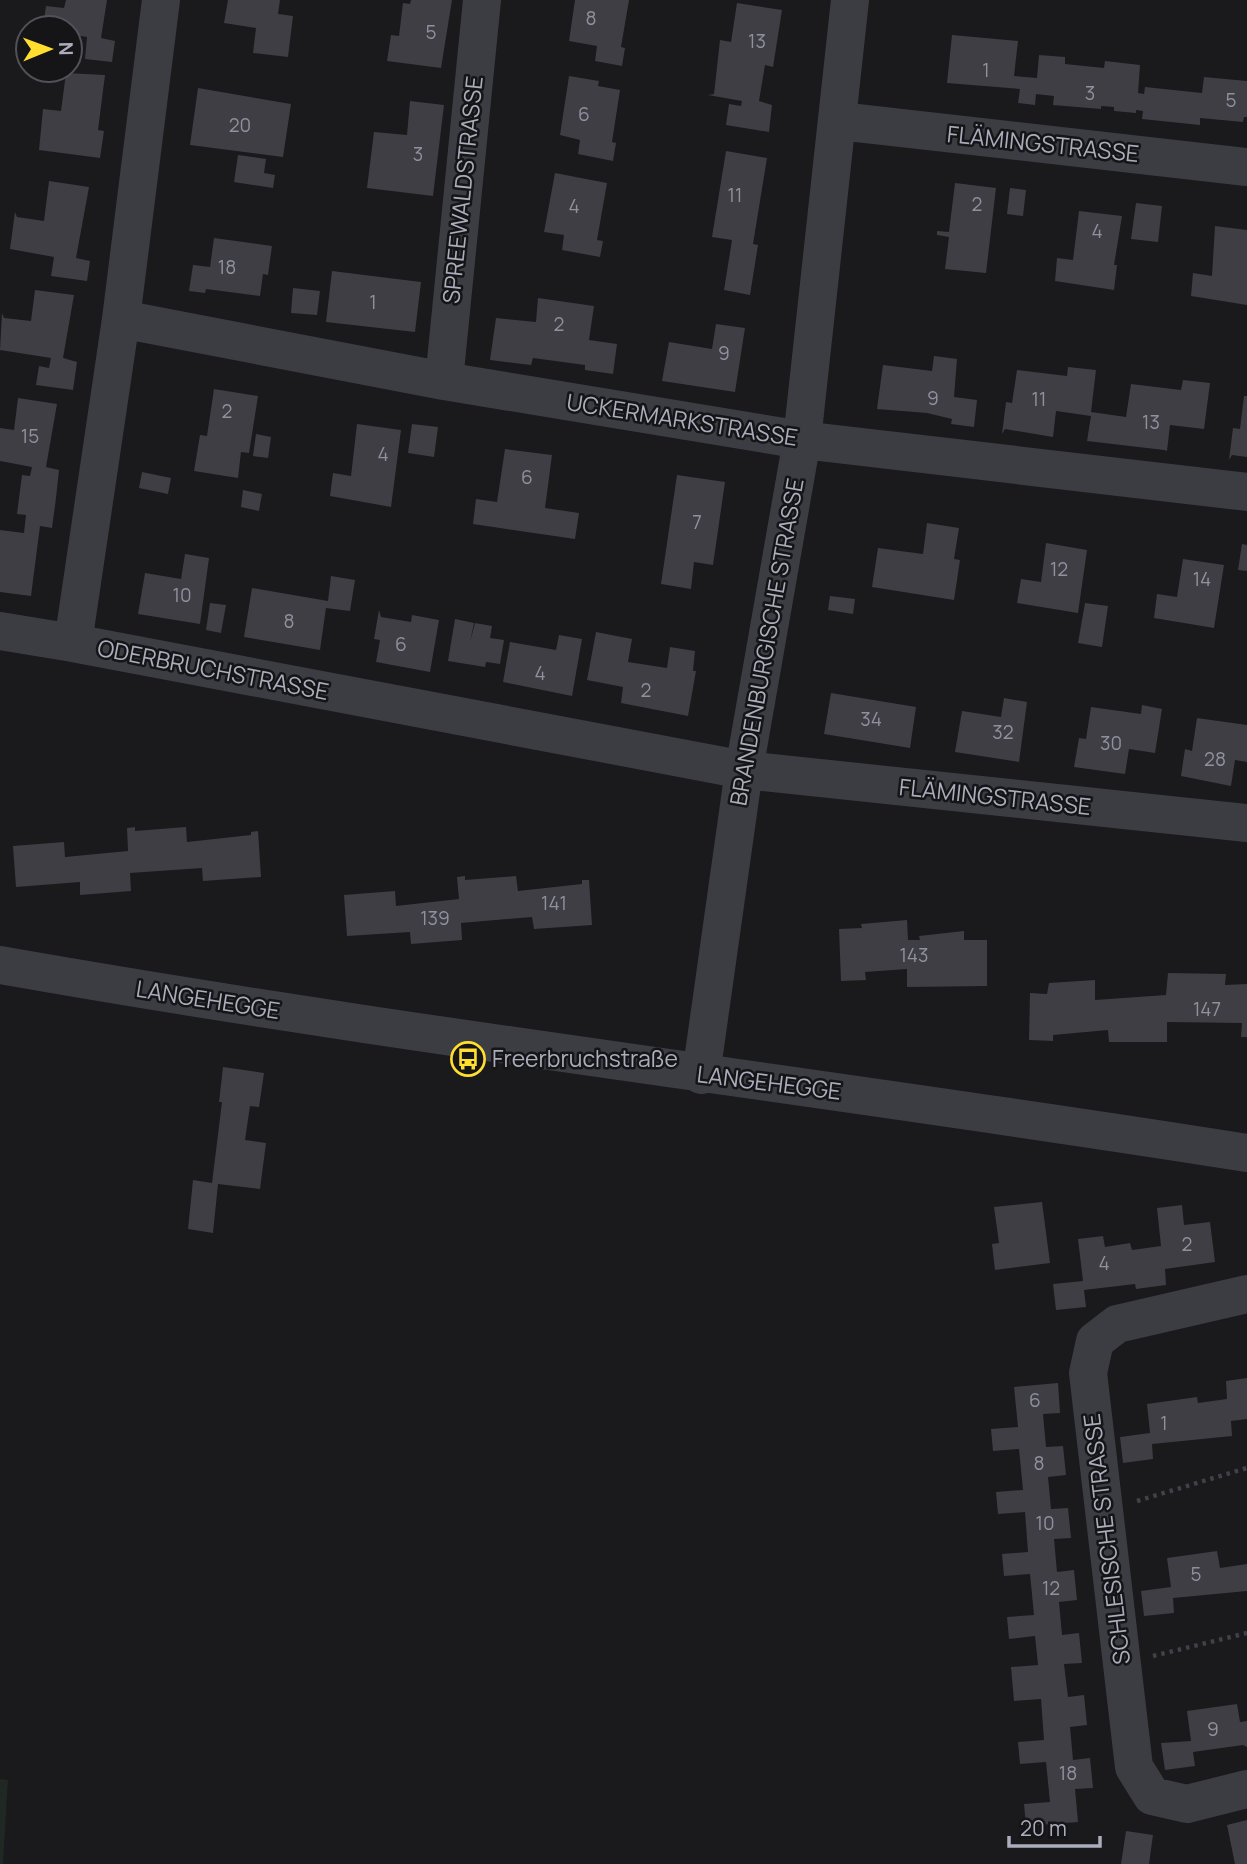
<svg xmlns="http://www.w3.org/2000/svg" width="1247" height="1864" font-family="Manrope,sans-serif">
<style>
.green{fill:#1f2822}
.building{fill:#3f3e44}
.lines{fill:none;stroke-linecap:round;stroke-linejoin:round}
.path{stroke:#404149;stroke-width:4.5;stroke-dasharray:3.5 5;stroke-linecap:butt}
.minor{stroke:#3c3c43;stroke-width:38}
.labels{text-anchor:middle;stroke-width:5;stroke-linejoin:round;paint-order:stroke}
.number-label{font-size:19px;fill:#90919f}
.street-label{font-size:23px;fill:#abadbd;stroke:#151417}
.poi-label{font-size:23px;fill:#abadbd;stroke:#151417;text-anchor:start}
</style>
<rect width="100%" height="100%" fill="#1a191c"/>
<path class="green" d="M0,1779L8,1780L3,1864H0Z"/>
<path class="building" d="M66,0H107L101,38L115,41L112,62L85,59L87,37L70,34V28H43L46,6L64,8Z
M228,0H280L278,14L293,16L288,57L253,53L256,28L224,23Z
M411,0H452L441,68L387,61L391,35L399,36L403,3L410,4Z
M575,0H629L621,47L625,48L622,66L595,61L597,46L569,41Z
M737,3L782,10L773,67L765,65L759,101L772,105L769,132L726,125L729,104L741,106L742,101L708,95L714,94L720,40L731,42Z
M952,35L1018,41L1014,76L1037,78L1039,55L1065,57V64L1104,68L1105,61L1140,65L1138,93L1144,94L1145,87L1202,93L1204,77L1247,81V117H1244L1243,122L1200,118V125L1142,119L1143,111L1136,110V113L1114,111V107L1101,106V109L1053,105L1054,96L1036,94L1035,105L1018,103L1020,89L947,83Z
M66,73L105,75L98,130L104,131L100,158L39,150L43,109L61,111Z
M569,76L599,81L598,86L620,90L612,142L616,143L613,161L578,154L580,140L560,135Z
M198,88L291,104L283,157L190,145Z
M410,101L444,105L433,196L367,188L374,132L407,135Z
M726,151L767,158L753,244L758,245L750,295L724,290L732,240L712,237Z
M238,155L266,159L264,173L275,175L273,188L234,182Z
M555,173L607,183L597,240L603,241L600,257L562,250L564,235L544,232Z
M49,181L89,187L76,258L90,261L87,281L51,276L54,257L10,249L15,212L17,217L44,221Z
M955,183L996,188L986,273L945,269L949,237L937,235V231L949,232Z
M1010,188L1026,190L1023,216L1007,214Z
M1136,203L1162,206L1158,242L1131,239Z
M1079,211L1122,216L1114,265H1117L1114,290L1055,281L1057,258L1073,260Z
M1215,226L1247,230V305L1191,296L1193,273L1212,276Z
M214,238L272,246L268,275L263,274L260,296L206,289L205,293L189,291L193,265L210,267Z
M332,271L421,282L415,332L326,322Z
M293,288L320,291L317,315L291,313Z
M35,290L74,295L63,358L77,362L73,390L36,385L39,366L49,368L51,358L0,350L2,313L4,318L31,321Z
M538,298L594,306L589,340L617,344L613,374L585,370V365L533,358L531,365L490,360L496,318L536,322Z
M716,324L745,328L735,392L662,381L669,342L712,349Z
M934,356L957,359L954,397L977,400L974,427L951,424L952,419L927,413L877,409L883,365L932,371Z
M1068,367L1096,370L1091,412L1126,417L1131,384L1181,390L1183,380L1210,383L1204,429L1170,425L1167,451L1164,450L1087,441L1091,416L1056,411L1053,437L1005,429L1002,434L1006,402L1012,403L1017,370L1067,376Z
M214,389L258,396L249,453L241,452L238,478L194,471L200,435L207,436Z
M1244,396H1247V457L1232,455L1229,460L1233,428L1240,429Z
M18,398L57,404L46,467L59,470L56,498L52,528L40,526L31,596L0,592V530L24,533L26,515L17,514L22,475L30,476L32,467L0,461V428L14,430Z
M357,424L401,430L391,507L330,496L333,473L351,476Z
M412,424L438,427L434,457L408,453Z
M256,434L271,437L268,458L253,456Z
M505,449L552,455L545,508L579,513L575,539L473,524L476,499L497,502Z
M142,472L171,478L168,494L139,488Z
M677,475L725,482L713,565L694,562L691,589L661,584Z
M243,490L262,494L259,511L241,507Z
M927,523L959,528L954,559L960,560L954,600L872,587L878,548L923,554Z
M1046,543L1087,550L1078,613L1017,603L1021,579L1041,582Z
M1242,544L1247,545V571L1238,570Z
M185,554L209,558L200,624L138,614L145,573L181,579Z
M1183,559L1224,565L1214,628L1154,618L1157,594L1177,597Z
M331,576L355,580L350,611L326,608L320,650L244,637L252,588L328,601Z
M830,596L855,599L853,614L828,610Z
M210,603L226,605L221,633L206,630Z
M1085,603L1108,606L1102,647L1078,643Z
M379,610L381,617L411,622L412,615L439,620L430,672L376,662L380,640L374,639Z
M455,619L474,623L470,642L475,623L492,626L490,638L504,640L500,664L486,662L485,667L448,661Z
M596,632L632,639L628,662L667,668L670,647L695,651L693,671H696L688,716L621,703L623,687L587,680Z
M559,635L582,639L572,696L503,682L510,642L556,650Z
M831,693L916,707L910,748L824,734Z
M1004,698L1027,702L1019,762L955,752L962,711L1001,717Z
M1142,705L1162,709L1155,753L1129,749L1125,774L1074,767L1079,738L1086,739L1091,707L1141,714Z
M1197,718L1247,725V762L1235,760L1231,786L1181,776L1185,749L1192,751Z
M135,827V831L186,827L187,842L251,835V832L258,831L261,877L203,881L202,868L130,873L131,891L80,895V882L16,887L13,846L64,842L65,857L128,851L127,828Z
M465,876V880L516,876L518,891L582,884V880H589L592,925L534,929L532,917L461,923L462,940L411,944L410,932L347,936L344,895L395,891L396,906L459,899L457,877Z
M907,920L908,940H920L919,936L964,931V940H987V986L907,987V969L865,972L866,980L841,981L839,929L862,928L861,924Z
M1168,973L1226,974L1225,985L1247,984V1037H1241L1242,1023L1167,1022V1042H1109L1108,1030L1053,1035V1041L1029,1040L1030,993L1047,994L1049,983L1095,980V1000L1166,995Z
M223,1067L264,1073L259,1107L250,1106L245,1140L266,1143L260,1189L218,1184L213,1233L188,1229L193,1180L212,1183L222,1102H219Z
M1042,1202L1050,1263L995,1270L992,1244L999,1243L994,1207Z
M1182,1205L1184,1225L1210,1222L1215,1262L1165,1269L1166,1285L1136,1289L1135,1284L1084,1290L1086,1307L1056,1310L1053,1284L1083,1281L1078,1239L1103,1236L1105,1247L1130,1243L1132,1250L1161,1246L1157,1208Z
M1247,1378V1419L1231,1421L1232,1436L1152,1444L1153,1459L1123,1463L1120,1437L1150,1433L1147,1404L1197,1397L1198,1403L1227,1399L1226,1381Z
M1058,1383L1060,1413L1043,1414L1046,1447L1063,1446L1066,1475L1048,1477L1051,1509L1068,1508L1071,1538L1054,1539L1057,1572L1074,1570L1077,1600L1059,1602L1062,1635L1079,1633L1082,1663L1064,1664L1068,1697L1084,1695L1087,1725L1070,1727L1073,1760L1090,1758L1093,1788L1075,1789L1078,1822L1026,1826L1024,1804L1050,1802L1046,1762L1020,1764L1018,1742L1044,1740L1041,1699L1014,1701L1011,1667L1038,1665L1035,1636L1009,1639L1007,1617L1034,1615L1030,1574L1004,1576L1002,1554L1028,1552L1025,1512L998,1514L996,1492L1023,1490L1019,1449L993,1451L991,1429L1018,1427L1014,1387Z
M1217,1551L1220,1568L1247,1564V1591L1173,1598L1174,1613L1144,1616L1141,1591L1171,1587L1167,1558Z
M1237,1704L1240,1722L1247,1721V1747L1243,1745L1193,1752L1195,1766L1165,1770L1161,1743L1191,1741L1187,1711Z
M1247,1820V1864H1235L1227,1825Z
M1126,1831L1153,1835L1149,1864H1121Z"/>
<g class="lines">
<path class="path" d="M1137,1501L1247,1468
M1153,1656L1247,1633"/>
<path class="minor" d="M161,0L121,319L73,643L744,770L1247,823
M839,121L1247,167
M121,319L444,381L802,440L1247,492
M444,381L482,0
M0,631L73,643
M0,965C414,1038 832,1087 1247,1153
M701,1075L744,770L802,440L850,0
M1247,1294L1117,1324L1095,1341L1088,1373L1134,1767L1152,1796L1187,1804L1247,1789"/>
</g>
<defs>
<g id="bus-ring" transform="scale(1.75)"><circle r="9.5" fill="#151417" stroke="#ffde2f" stroke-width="1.5"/><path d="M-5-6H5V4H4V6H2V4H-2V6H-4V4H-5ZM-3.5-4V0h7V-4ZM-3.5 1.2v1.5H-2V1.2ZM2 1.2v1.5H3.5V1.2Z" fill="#ffde2f"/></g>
</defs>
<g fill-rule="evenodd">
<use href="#bus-ring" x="468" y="1059"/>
</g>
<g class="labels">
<g class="number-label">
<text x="591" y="25">8</text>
<text x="431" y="39">5</text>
<text x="757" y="48">13</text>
<text x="986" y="77">1</text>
<text x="1090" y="100">3</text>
<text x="1231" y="107">5</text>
<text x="584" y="121">6</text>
<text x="240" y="132">20</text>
<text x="418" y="161">3</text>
<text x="735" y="202">11</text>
<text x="977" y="211">2</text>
<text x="574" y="213">4</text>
<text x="1097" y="238">4</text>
<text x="227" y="274">18</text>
<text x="373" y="309">1</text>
<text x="559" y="331">2</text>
<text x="724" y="360">9</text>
<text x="933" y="405">9</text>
<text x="1039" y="406">11</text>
<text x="227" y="418">2</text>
<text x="1151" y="429">13</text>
<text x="30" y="443">15</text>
<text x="383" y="461">4</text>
<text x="527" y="484">6</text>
<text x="697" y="529">7</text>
<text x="1059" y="576">12</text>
<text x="1202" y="586">14</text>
<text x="182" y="602">10</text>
<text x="289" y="628">8</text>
<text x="401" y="651">6</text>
<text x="540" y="680">4</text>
<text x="646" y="697">2</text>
<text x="871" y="726">34</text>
<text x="1003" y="739">32</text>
<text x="1111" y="750">30</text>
<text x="1215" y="766">28</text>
<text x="554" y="910">141</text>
<text x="435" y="925">139</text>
<text x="914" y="962">143</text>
<text x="1207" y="1016">147</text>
<text x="1187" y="1251">2</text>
<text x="1104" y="1270">4</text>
<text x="1035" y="1407">6</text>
<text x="1164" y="1430">1</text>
<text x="1039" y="1470">8</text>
<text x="1045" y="1530">10</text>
<text x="1196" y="1581">5</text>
<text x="1051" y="1595">12</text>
<text x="1213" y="1736">9</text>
<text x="1068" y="1780">18</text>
</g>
<g class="street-label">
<text transform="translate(1043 144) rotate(6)" y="8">FLÄMINGSTRASSE</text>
<text transform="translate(463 190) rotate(-84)" y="8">SPREEWALDSTRASSE</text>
<text transform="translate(682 420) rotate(9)" y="8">UCKERMARKSTRASSE</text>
<text transform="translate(767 642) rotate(-80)" y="8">BRANDENBURGISCHE STRASSE</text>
<text transform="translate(213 670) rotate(11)" y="8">ODERBRUCHSTRASSE</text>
<text transform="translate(995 797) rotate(6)" y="8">FLÄMINGSTRASSE</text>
<text transform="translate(208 1000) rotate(9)" y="8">LANGEHEGGE</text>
<text transform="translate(769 1083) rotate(7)" y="8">LANGEHEGGE</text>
<text transform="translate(1107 1539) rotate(-97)" y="8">SCHLESISCHE STRASSE</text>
</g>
<g class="poi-label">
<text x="492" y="1067">Freerbruchstraße</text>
</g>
</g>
<g transform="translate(49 49) rotate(89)"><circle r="33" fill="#151417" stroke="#515159" stroke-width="2"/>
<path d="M0-5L12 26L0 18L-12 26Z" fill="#ffde2f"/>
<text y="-10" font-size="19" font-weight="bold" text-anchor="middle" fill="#abadbd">N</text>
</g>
<path d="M1009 1836v10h91v-10" fill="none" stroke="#abadbd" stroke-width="3.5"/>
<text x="1020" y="1836" font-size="21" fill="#abadbd" stroke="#151417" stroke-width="5" paint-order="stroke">20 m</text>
</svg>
